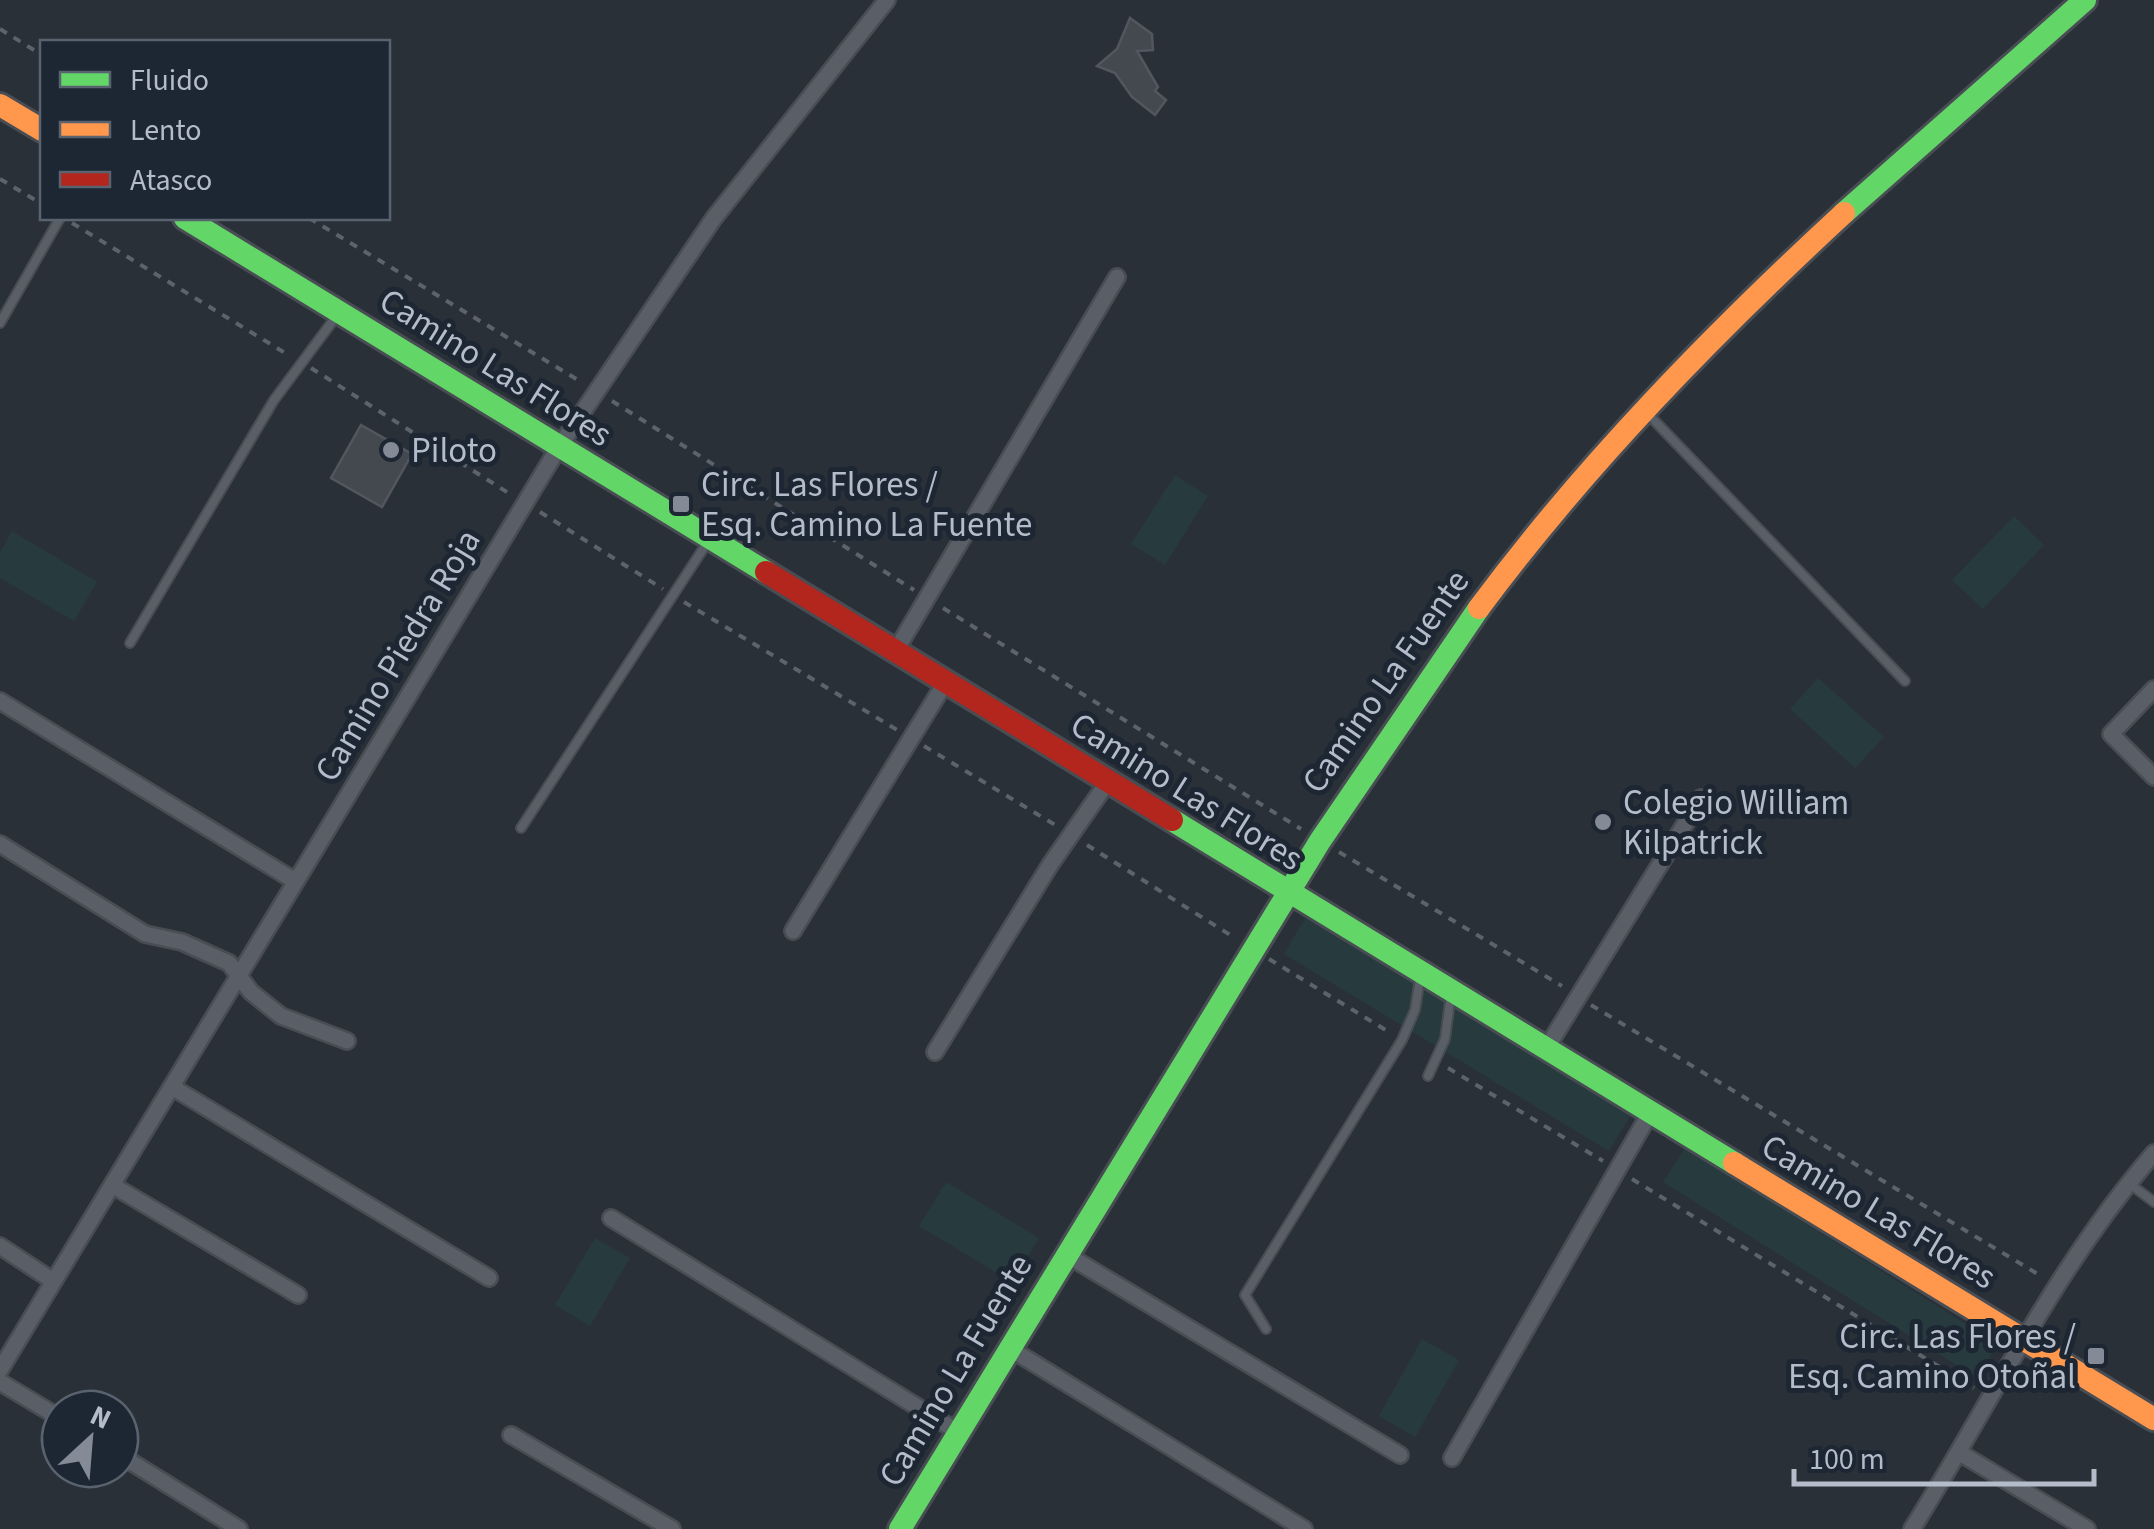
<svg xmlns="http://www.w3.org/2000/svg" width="2154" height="1529" font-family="'Source Sans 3',sans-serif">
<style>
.green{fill:#273a3e}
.building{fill:#444950;stroke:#52575f;stroke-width:2.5}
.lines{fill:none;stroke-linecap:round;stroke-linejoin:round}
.lane-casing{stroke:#484c53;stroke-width:12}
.street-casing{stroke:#484c53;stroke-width:20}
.fast-casing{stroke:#484c53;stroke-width:28}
.slow-casing{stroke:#484c53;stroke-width:28}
.jam-casing{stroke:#484c53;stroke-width:28}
.path{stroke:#5d636a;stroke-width:4;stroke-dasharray:8 8;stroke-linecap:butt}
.lane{stroke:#5a5e66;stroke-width:8}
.street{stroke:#5a5e66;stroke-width:15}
.fast{stroke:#63d668;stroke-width:22}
.slow{stroke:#ff974d;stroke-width:22}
.jam{stroke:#b3261e;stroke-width:22}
.poi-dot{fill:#848b96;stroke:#1d2633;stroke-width:4}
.labels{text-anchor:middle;stroke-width:10;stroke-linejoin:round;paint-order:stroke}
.street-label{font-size:35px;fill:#b4bcc9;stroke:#1d2633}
.poi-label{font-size:35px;fill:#b4bcc9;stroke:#1d2633;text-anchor:start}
</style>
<rect width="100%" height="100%" fill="#2a3038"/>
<path class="green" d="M1175,475L1208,496L1165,565L1131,544Z
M2014,516L2044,545L1983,609L1952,580Z
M12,531L97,582L74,621L0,578V552Z
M1818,678L1884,737L1855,768L1790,709Z
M1307,915L1632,1113L1609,1151L1284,954Z
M1685,1148L1998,1344L1977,1378L1663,1182Z
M946,1182L1039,1238L1012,1282L919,1226Z
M595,1238L630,1258L590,1326L555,1305Z
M1422,1339L1459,1360L1415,1437L1379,1416Z"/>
<path class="building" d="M1130,18L1152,34L1153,50L1137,51L1158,87L1155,91L1166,100L1155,115L1132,97L1115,73L1097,66L1117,49Z
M361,425L412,454L382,507L331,478Z"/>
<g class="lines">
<g class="lane-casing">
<path id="lane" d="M0,323L60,218
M1648,414L1905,681
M130,643L274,400L338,314
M521,828L707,543
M1428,1076L1445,1039L1451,994
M2130,1184L2154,1202
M1266,1329L1245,1295L1402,1040L1415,1010L1420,978"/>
</g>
<g class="street-casing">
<path id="street" d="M895,652L1117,277
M2154,689L2111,734L2154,777
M0,701L295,881
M0,844L145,934L182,942L229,963L251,992L281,1016L347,1041
M793,931L945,683
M1546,1049L1701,798
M935,1052L1050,865L1107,783
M172,1087L489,1278
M112,1185L298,1295
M611,1218L958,1432
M0,1246L53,1281
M1067,1255L1400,1455
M1009,1348L1304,1529
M0,1370L559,447L714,218L887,0
M0,1382L60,1418
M511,1435L672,1529
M1960,1453L2087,1529
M120,1455L239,1529
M1452,1458L1650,1113
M1912,1529C1991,1403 2056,1266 2154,1153"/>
</g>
<g class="fast-casing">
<path id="fast" d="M1844,213L2085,0
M185,218L766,572
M1172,820L1734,1163
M900,1529L1320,841L1479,608"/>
</g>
<g class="slow-casing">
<path id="slow" d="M0,105L42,130
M1479,608C1586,464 1712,335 1844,213
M1734,1163L2154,1419"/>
</g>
<g class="jam-casing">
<path id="jam" d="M766,572L1172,820"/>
</g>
<path class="path" d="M0,29L42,55
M0,179L42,204
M309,218L583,383
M72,223L290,356
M311,368L510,494
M612,401L914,590
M540,512L663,589
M684,602L899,731
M943,608L1301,829
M924,746L1057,826
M1087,845L1235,938
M1339,852L1562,986
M1269,959L1389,1032
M1591,1005L2041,1276
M1448,1068L1603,1161
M1632,1179L1974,1388"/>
<use href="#lane" class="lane"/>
<use href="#street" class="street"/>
<use href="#fast" class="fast"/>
<use href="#slow" class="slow"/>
<use href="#jam" class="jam"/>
</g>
<g class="poi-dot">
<circle cx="391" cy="450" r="10"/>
<rect x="671" y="494" width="20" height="20" rx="5"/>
<circle cx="1603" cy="822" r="10"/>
<rect x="2086" y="1346" width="20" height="20" rx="5"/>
</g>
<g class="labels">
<g class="street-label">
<text transform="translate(496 367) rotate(32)" y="12">Camino Las Flores</text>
<text transform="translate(397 655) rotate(-59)" y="12">Camino Piedra Roja</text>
<text transform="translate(1385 681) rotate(-55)" y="12">Camino La Fuente</text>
<text transform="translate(1187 791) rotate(32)" y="12">Camino Las Flores</text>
<text transform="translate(1879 1211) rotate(31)" y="12">Camino Las Flores</text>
<text transform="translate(955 1370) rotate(-59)" y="12">Camino La Fuente</text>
</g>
<g class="poi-label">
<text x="411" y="462">Piloto</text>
<text x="701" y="496">Circ. Las Flores /<tspan x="701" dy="40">Esq. Camino La Fuente</tspan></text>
<text x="1623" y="814">Colegio William<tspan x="1623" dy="40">Kilpatrick</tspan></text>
<text x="2076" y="1348" text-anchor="end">Circ. Las Flores /<tspan x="2076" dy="40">Esq. Camino Otoñal</tspan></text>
</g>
</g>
<rect x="40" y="40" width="350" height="180" fill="#1d2633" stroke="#59626f" stroke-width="2.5"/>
<rect x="60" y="72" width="50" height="15" fill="#63d668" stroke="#59626f" stroke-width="2.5"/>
<text x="130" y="90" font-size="30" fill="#b4bcc9">Fluido</text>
<rect x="60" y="122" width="50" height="15" fill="#ff974d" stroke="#59626f" stroke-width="2.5"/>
<text x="130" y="140" font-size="30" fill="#b4bcc9">Lento</text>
<rect x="60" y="172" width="50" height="15" fill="#b3261e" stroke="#59626f" stroke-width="2.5"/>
<text x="130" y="190" font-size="30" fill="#b4bcc9">Atasco</text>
<g transform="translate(90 1439) rotate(26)"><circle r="48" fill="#1d2633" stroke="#59626f" stroke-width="2.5"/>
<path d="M0-8L18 38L0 25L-18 38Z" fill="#848b96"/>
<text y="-15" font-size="28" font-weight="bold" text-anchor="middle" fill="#b4bcc9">N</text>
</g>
<path d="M1794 1469v15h300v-15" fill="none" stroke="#b4bcc9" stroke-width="5"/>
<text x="1809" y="1469" font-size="30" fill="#b4bcc9" stroke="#1d2633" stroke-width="8" paint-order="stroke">100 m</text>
</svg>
